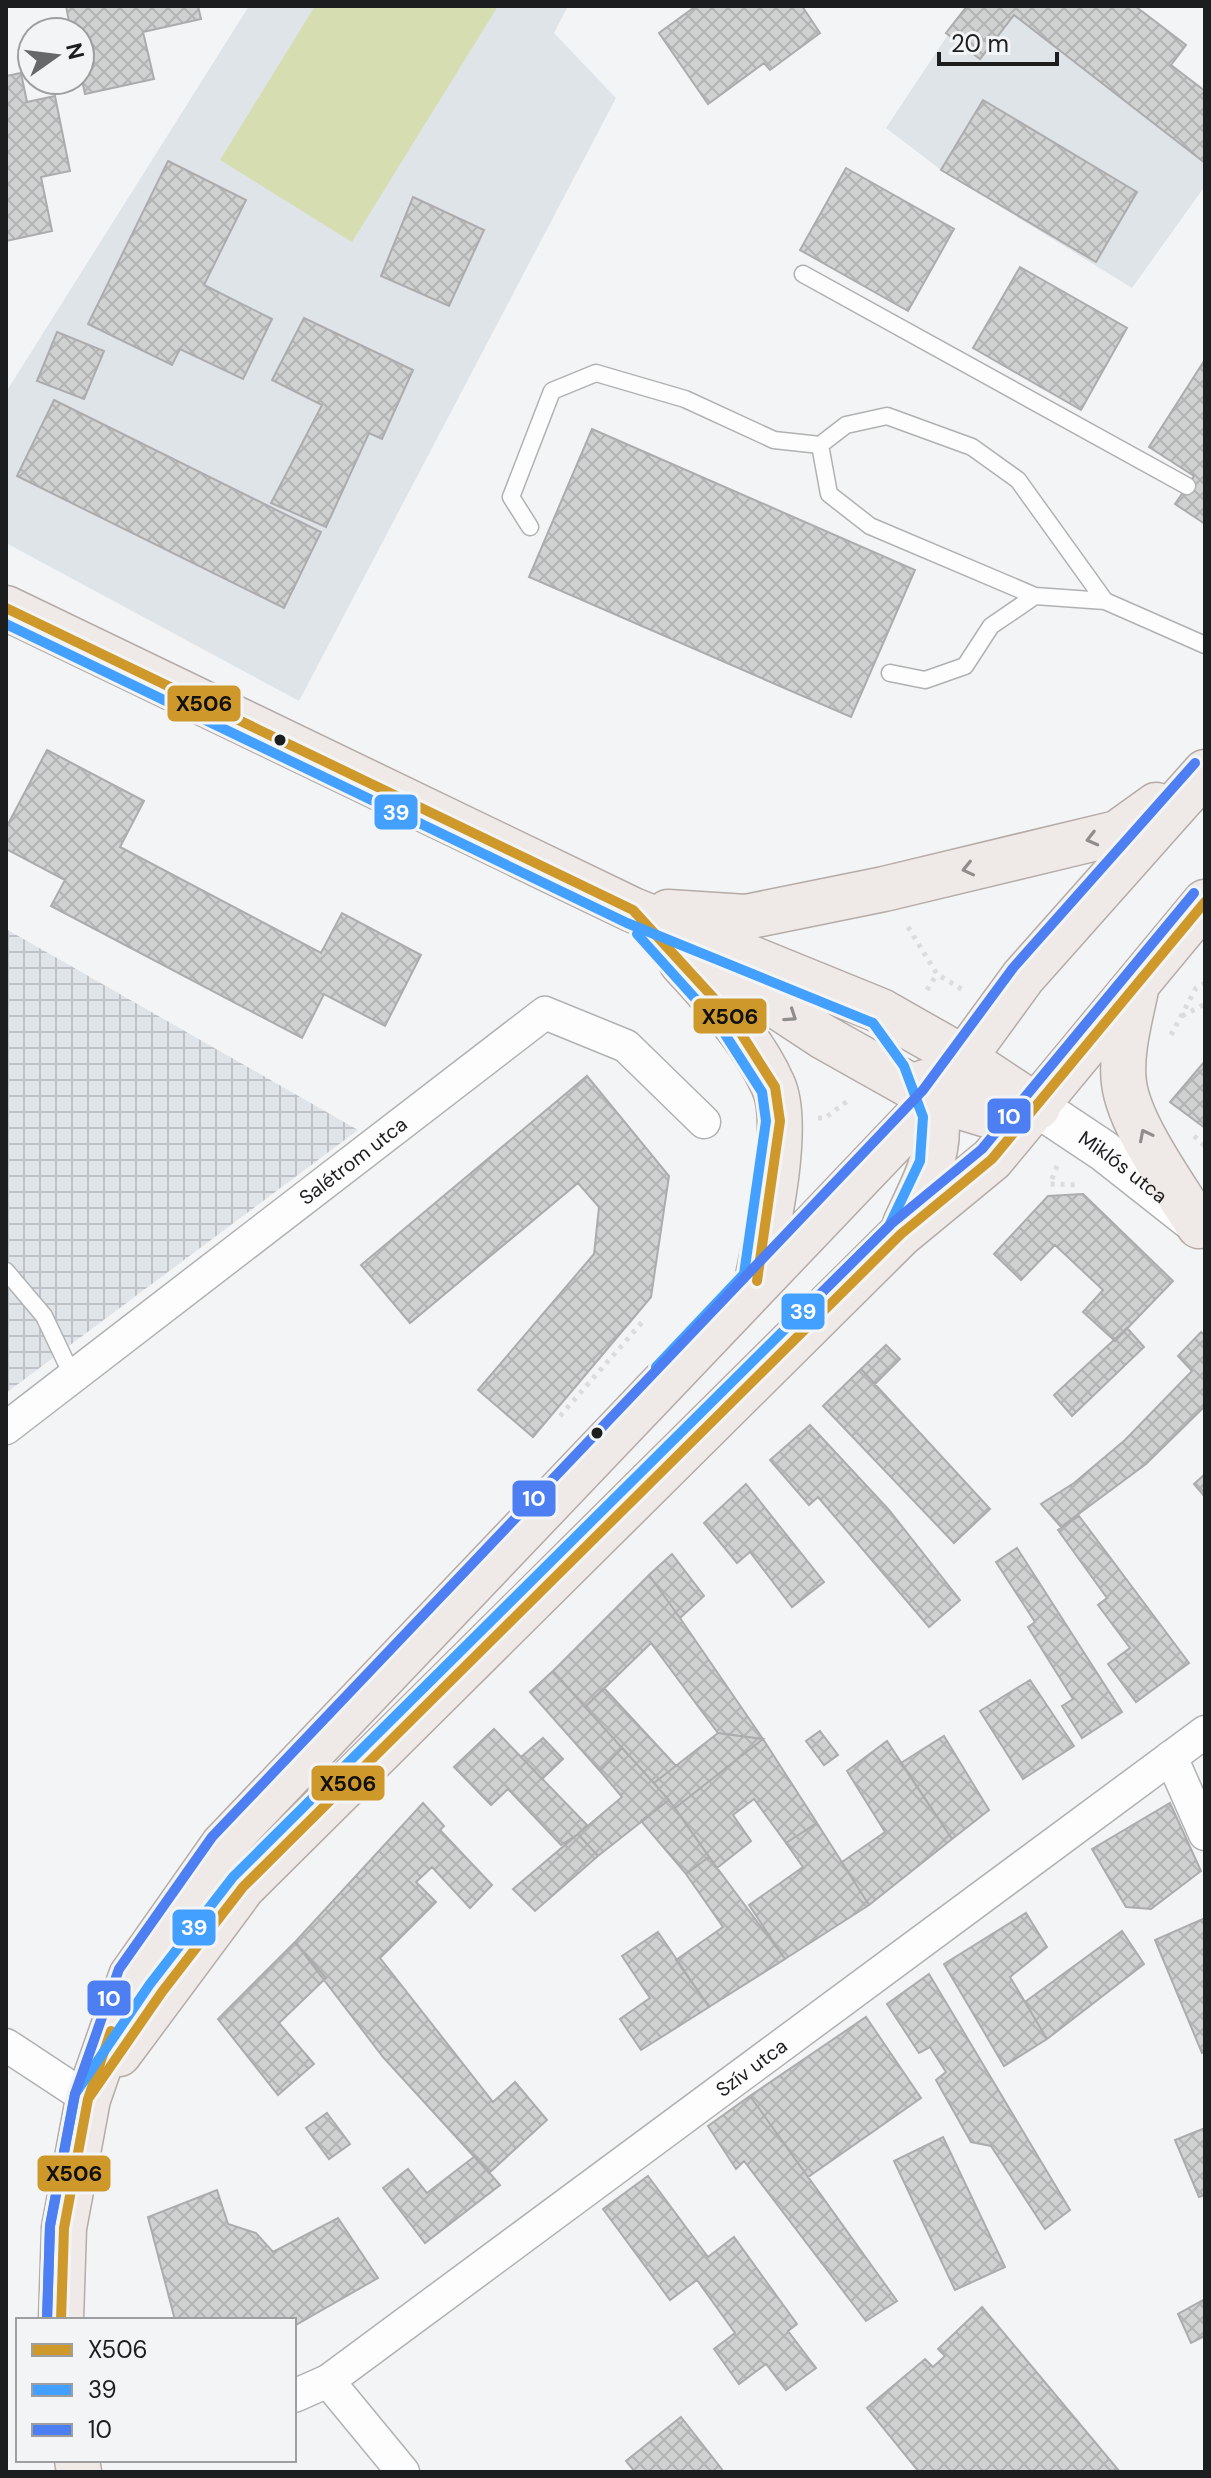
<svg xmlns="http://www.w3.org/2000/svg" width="1211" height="2478" font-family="'DM Sans',sans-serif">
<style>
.built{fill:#dfe4e8}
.industrial{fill:url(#industrial-grid)}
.grass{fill:#d6ddb1}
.building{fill:url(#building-cross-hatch);stroke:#acacae;stroke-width:2}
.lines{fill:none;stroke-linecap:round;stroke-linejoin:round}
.service-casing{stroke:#b0b1b2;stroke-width:19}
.minor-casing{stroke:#b0b1b2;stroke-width:35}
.tertiary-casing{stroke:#b0b1b2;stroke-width:43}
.primary-casing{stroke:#b5aba7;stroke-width:47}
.path{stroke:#dcdcdc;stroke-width:5;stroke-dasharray:4 6;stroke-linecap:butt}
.service{stroke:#fdfdfe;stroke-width:16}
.minor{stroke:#fdfdfe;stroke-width:32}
.tertiary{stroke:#fdfdfe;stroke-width:40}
.primary{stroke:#efe9e7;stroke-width:44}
.bus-1-casing{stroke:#f2f4f6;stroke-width:16}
.bus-2-casing{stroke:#f2f4f6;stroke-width:16}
.bus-3-casing{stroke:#f2f4f6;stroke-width:16}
.bus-1{stroke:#ce992a;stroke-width:10}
.bus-2{stroke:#44a0ff;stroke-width:10}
.bus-3{stroke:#4d7ff3;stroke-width:10}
.oneway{stroke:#908d8d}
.bus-dot{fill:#1c1d1e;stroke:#f2f4f6;stroke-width:3}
.labels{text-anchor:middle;stroke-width:7;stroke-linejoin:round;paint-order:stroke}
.street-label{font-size:20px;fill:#1c1d1e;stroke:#f2f4f6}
.line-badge{stroke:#f2f4f6;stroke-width:3}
.badge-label{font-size:22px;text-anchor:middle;font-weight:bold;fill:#fff}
.pale-badge-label{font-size:22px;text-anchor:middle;font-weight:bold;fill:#111}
</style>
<defs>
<pattern id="industrial-grid" width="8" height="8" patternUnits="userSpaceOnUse" patternTransform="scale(2)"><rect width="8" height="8" fill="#dfe4e8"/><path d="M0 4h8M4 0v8" fill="none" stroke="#bfc3c7"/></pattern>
<pattern id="building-cross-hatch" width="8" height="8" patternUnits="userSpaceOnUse" patternTransform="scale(2)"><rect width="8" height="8" fill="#d0d1d1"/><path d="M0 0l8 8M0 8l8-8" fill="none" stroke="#b2b3b3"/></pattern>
</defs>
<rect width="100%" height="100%" fill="#f3f4f5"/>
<path class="built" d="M249,6H568L554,33L616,98L299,701L6,543V392Z
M967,6H1135L1186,45L1171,65L1205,91V186L1132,288L941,170L886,128Z"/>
<path class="industrial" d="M6,929L358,1130L6,1393Z"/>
<path class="grass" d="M315,6H498L352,242L220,160Z"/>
<path class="building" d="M66,6H198L201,19L143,32L154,79L85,94L80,71V32H71Z
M696,6H802L820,33L770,70L764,63L708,104L659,33Z
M967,6H1135L1186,45L1171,65L1205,91V163L1014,15L980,59L946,33Z
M21,73L27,102L55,96L70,171L41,177L52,231L6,241V76Z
M983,100L1137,192L1096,262L941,170Z
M168,161L246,200L204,285L272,319L243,379L180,349L172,365L88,324Z
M846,168L954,229L908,311L800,250Z
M413,197L484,230L449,306L381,276Z
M1020,267L1127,328L1081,410L973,348Z
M304,318L413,370L382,439L369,433L326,527L271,503L322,405L272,380Z
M57,332L104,351L84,399L37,381Z
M1204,361L1205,362V524L1175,504L1194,476L1149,447Z
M54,400L321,532L284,608L17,476Z
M592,429L915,570L851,717L529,577Z
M47,750L144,801L120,847L321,953L342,913L421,955L385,1026L324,994L302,1038L51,906L65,880L6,849V828Z
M1205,1061V1128L1170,1102Z
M587,1076L669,1176L651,1297L533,1437L478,1390L594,1254L599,1207L578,1183L410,1323L361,1265Z
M1083,1194L1173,1281L1115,1341L1083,1312L1103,1290L1055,1245L1021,1280L994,1254L1048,1196Z
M1127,1328L1144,1347L1072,1416L1054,1395Z
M1201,1332L1205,1335V1406L1146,1464L1061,1527L1041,1504L1074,1483L1125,1440L1192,1371L1178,1356Z
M886,1345L900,1359L875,1384L861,1369Z
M861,1369L990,1509L954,1543L823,1406Z
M810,1425L889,1510L960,1600L929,1627L818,1497L809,1505L770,1460Z
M1205,1474V1497L1194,1484Z
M746,1484L824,1582L792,1607L750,1552L737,1563L704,1523Z
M1079,1516L1189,1663L1136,1702L1108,1664L1130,1648L1098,1605L1107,1598L1058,1530Z
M1017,1548L1122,1712L1082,1738L1062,1706L1073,1699L1028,1627L1035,1622L996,1562Z
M672,1554L704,1596L680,1618L649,1575Z
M649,1575L680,1618L763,1739L718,1733L651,1643L585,1707L553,1671Z
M553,1671L622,1748L600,1771L530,1692Z
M1030,1680L1074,1746L1023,1779L980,1711Z
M604,1688L676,1766L654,1783L585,1707Z
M494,1729L587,1825L578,1834L561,1845L508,1789L491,1805L454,1767Z
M820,1731L838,1755L824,1765L806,1741Z
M718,1733L763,1739L675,1808L654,1783Z
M944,1736L989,1810L952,1839L901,1763Z
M543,1738L563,1759L542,1779L521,1757Z
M763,1739L817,1823L786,1843L754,1799L733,1815L751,1841L717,1868L675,1808Z
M887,1741L952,1839L869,1905L842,1862L885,1832L847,1771Z
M622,1748L669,1800L598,1856L578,1834L622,1797L600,1771Z
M669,1800L709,1857L686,1874L641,1821Z
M423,1803L444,1826L440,1830L492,1885L470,1908L432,1867L416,1882L436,1902L380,1958L493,2102L515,2082L547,2120L489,2173L383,2057L295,1942Z
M1170,1803L1201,1871L1151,1909L1126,1907L1092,1849Z
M817,1823L869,1905L785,1959L749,1905L803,1867L786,1843Z
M578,1834L598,1856L535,1911L513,1889Z
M709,1857L785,1959L709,2007L676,1960L723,1927L686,1874Z
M1026,1913L1047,1947L1010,1977L1047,2039L1004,2066L944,1964Z
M1205,1918V2052L1202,2053L1155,1940Z
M1122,1931L1144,1964L1047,2039L1025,2002Z
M658,1932L709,2007L641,2050L620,2019L650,1998L622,1956Z
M295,1942L326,1978L279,2023L314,2064L278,2095L218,2019Z
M929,1974L1070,2210L1045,2229L991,2146L971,2142L936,2080L946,2072L930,2047L919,2053L887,2004Z
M866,2017L921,2098L808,2177L750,2096Z
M750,2096L897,2301L866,2321L744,2161L736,2169L708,2126Z
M327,2113L350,2144L329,2159L306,2128Z
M1205,2128V2195L1199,2197L1175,2140Z
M943,2137L1005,2267L955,2290L894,2161Z
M475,2156L500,2185L425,2243L383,2188L408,2169L427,2193Z
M648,2176L708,2257L734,2237L797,2324L788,2331L816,2368L786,2390L766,2364L739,2384L714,2349L735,2333L697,2280L670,2300L603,2209Z
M217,2190L228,2224L256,2233L273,2252L338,2218L378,2278L294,2326V2320H175L148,2217Z
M1205,2299V2336L1191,2343L1178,2314Z
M982,2307L1120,2472H919L867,2408L925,2359L933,2367L945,2356L938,2349Z
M681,2417L724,2472H635L626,2461Z"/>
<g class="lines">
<g class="service-casing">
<path id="service" d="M803,274L1187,486
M530,527L511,497L552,391L596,373L685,399L774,440L820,445
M1035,596L870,526L829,494L820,445L846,425L887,416L972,447L1018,480L1105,601
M890,673L925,680L965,666L991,626L1035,596L1105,601L1205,645
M6,1271L44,1316L72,1375"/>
</g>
<g class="minor-casing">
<g id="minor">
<path id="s1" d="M6,1428L545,1013L626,1046L704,1122"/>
<path d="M1171,1757L1205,1834"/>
<path d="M6,2045L88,2099"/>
<path d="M328,2381L403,2472"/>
<path id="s2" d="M294,2396L328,2381L1205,1732"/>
</g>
</g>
<g class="tertiary-casing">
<g id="tertiary">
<path id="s3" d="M1038,1107L1104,1151L1189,1218"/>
</g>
</g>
<g class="primary-casing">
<path id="primary" d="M6,608L633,910L881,1011L962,1057L1038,1107
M668,912L746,917L884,889L1117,833L1156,805
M681,962C715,1000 752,1038 773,1085C792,1125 766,1237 757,1281
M710,962L822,1036L934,1099L987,1115L1038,1107
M1137,985C1131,1015 1120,1052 1124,1083C1129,1125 1176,1189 1199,1226
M905,1224C928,1174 952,1136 925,1082
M119,2054L243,1887L901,1234L992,1159L1205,902
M61,2320L64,2228L88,2099L131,1976L223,1845L934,1099L1023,977L1205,772
M77,2460L79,2472"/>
</g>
<path class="path" d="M908,927L937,974L963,990
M927,990L937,974
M1182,1016L1205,1004
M1171,1035L1196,988L1205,983
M818,1118H825L850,1099
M1194,1136L1205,1146
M1057,1166L1050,1184L1080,1185
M560,1416L645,1319"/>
<use href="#service" class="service"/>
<use href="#minor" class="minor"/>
<use href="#tertiary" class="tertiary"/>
<use href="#primary" class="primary"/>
<g class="bus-1-casing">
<path id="bus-1" d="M6,608L633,910L730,1016L775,1087L780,1121L757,1281
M88,2099L162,1992L243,1887L901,1234L992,1159L1205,902
M61,2320L64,2228L88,2099L111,2031"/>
</g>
<g class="bus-2-casing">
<path id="bus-2" d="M6,624L627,923L873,1023L904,1066L923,1117L920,1161L889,1226L233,1877L150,1984L75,2094L50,2226L47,2320
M637,934L719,1025L762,1092L766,1121L744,1274L656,1367"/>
</g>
<g class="bus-3-casing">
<path id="bus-3" d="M799,1315L891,1224L982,1149L1194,893
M47,2320L50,2226L75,2094L119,1969L212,1837L923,1090L1013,968L1195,763"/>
</g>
<use href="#bus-1" class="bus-1"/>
<use href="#bus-2" class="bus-2"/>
<use href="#bus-3" class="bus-3"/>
</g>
<defs><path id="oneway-chevron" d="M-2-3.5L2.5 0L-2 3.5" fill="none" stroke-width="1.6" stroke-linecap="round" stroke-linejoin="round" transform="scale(2)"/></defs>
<g class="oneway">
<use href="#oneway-chevron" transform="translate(1092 839) rotate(166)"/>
<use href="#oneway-chevron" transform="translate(968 869) rotate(167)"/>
<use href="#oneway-chevron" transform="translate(791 1016) rotate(34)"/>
<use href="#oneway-chevron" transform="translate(1145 1135) rotate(-117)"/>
</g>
<g class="bus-dot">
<circle cx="280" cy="740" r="7"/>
<circle cx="597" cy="1433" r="7"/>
</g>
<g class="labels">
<g class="street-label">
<text dy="7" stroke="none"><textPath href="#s1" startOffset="438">Salétrom utca</textPath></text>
<text dy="7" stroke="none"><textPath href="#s3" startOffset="104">Miklós utca</textPath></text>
<text dy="7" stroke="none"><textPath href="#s2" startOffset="564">Szív utca</textPath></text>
</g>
</g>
<g class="line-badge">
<rect x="166" y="684" width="76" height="39" rx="8" fill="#ce992a"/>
<rect x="373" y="793" width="46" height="38" rx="8" fill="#44a0ff"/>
<rect x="692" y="997" width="76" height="38" rx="8" fill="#ce992a"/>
<rect x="986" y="1097" width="46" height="38" rx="8" fill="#4d7ff3"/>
<rect x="780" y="1292" width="46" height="39" rx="8" fill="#44a0ff"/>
<rect x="511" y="1479" width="46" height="39" rx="8" fill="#4d7ff3"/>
<rect x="310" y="1764" width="76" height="38" rx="8" fill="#ce992a"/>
<rect x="171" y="1908" width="46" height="39" rx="8" fill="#44a0ff"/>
<rect x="86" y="1979" width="46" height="38" rx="8" fill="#4d7ff3"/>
<rect x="36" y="2154" width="76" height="39" rx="8" fill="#ce992a"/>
</g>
<g class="badge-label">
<text x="396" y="820">39</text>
<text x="1009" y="1124">10</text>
<text x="803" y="1319">39</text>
<text x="534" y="1506">10</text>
<text x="194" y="1935">39</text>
<text x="109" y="2006">10</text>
</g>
<g class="pale-badge-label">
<text x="204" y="711">X506</text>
<text x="730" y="1024">X506</text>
<text x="348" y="1791">X506</text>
<text x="74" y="2181">X506</text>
</g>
<rect width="1211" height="2478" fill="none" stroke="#1c1d1e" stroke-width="16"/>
<rect x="16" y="2318" width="280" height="144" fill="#f2f4f6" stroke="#9c9ea0" stroke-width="2"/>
<rect x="32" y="2344" width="40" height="12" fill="#ce992a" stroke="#9c9ea0" stroke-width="2"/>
<text x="88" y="2358" font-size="24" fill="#1c1d1e">X506</text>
<rect x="32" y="2384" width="40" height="12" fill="#44a0ff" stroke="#9c9ea0" stroke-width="2"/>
<text x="88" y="2398" font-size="24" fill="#1c1d1e">39</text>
<rect x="32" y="2424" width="40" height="12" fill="#4d7ff3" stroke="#9c9ea0" stroke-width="2"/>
<text x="88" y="2438" font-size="24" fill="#1c1d1e">10</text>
<g transform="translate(56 56) rotate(76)"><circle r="38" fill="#f2f4f6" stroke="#9c9ea0" stroke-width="2"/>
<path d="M0-6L14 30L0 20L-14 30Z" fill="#676869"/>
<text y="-12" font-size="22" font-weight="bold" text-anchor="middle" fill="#1c1d1e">N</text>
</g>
<path d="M939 52v12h118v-12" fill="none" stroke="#1c1d1e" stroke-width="4"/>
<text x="951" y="52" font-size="24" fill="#1c1d1e" stroke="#f2f4f6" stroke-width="6" paint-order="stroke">20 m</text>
</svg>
